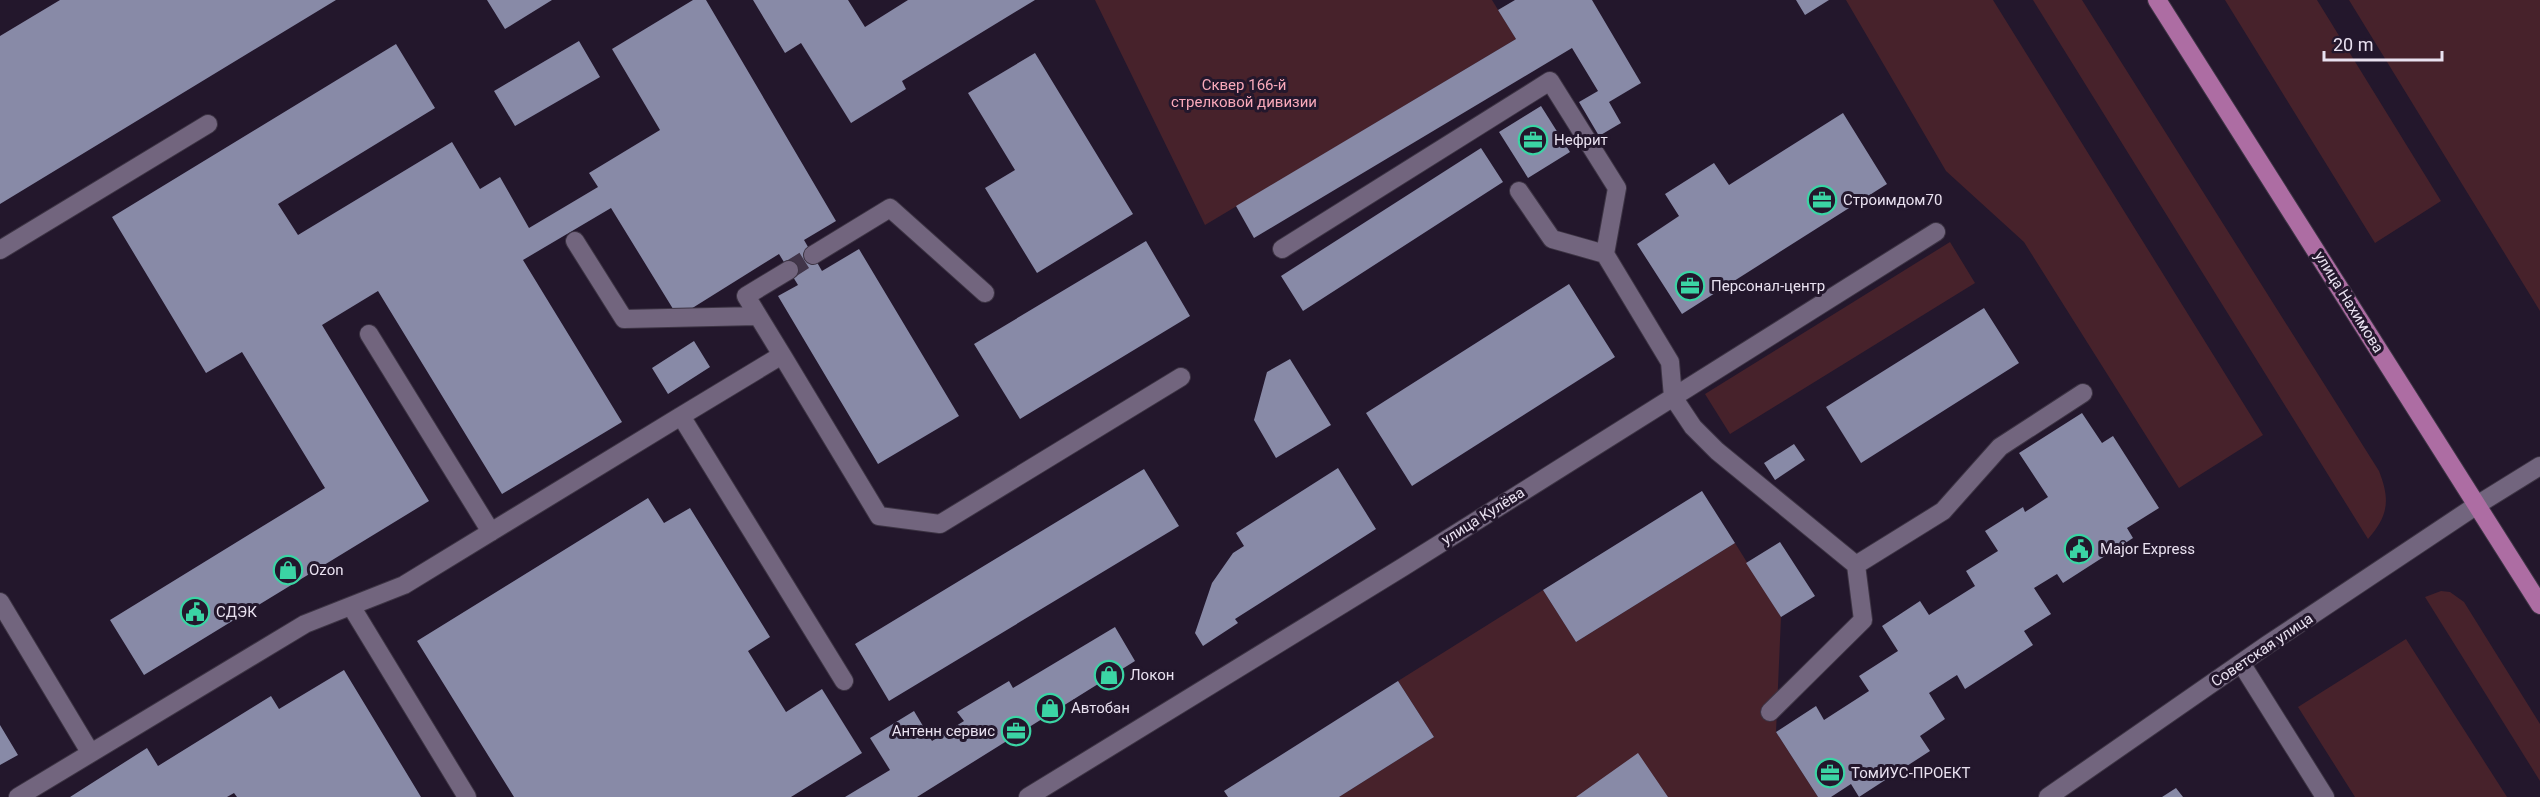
<svg xmlns="http://www.w3.org/2000/svg" width="2540" height="797" font-family="Roboto,sans-serif">
<style>
.green{fill:#47222b}
.building{fill:#888aa7}
.lines{fill:none;stroke-linecap:round;stroke-linejoin:round}
.minor-tunnel{stroke:#413549;stroke-width:18;stroke-dasharray:18 9;stroke-linecap:butt}
.minor-casing{stroke:#3d3444;stroke-width:20}
.major-casing{stroke:#3d3444;stroke-width:20}
.minor{stroke:#72657e;stroke-width:18}
.major{stroke:#ad6da3;stroke-width:18}
.labels{text-anchor:middle;stroke-width:6;stroke-linejoin:round;paint-order:stroke}
.park-label{font-size:15px;fill:#f9a9ba;stroke:#23172c}
.poi-label{font-size:15px;fill:#e9e1f0;stroke:#23172c;text-anchor:start}
.street-label{font-size:15px;fill:#e9e1f0;stroke:#23172c}
</style>
<rect width="100%" height="100%" fill="#23172c"/>
<path class="green" d="M1095,0H1492L1516,39L1205,225Z
M1846,0H1993L2263,435L2179,488L2024,242L1946,171Z
M2033,0H2082L2379,471C2390,499 2389,515 2368,539Z
M2225,0H2317L2441,201L2375,243Z
M2349,0H2540V311Z
M1950,242L1975,283L1730,434L1705,394Z
M1735,543L1781,617L1776,732L1818,797H1339L1434,737L1398,681L1543,590L1576,642Z
M2441,591L2450,592L2464,602L2540,724V781L2425,597Z
M2406,639L2507,797H2355L2298,707Z"/>
<path class="building" d="M60,0H336L0,204V36Z
M487,0H552L505,29Z
M693,0H706L836,221L804,240L822,271L859,249L959,416L878,464L778,296L798,285L779,254L678,317L611,208L523,260L622,422L502,494L378,291L322,325L429,501L144,675L110,620L325,488L242,352L206,373L112,217L396,44L435,108L278,204L298,235L452,142L480,189L500,177L529,228L598,187L589,173L660,130L612,49Z
M753,0H848L865,27L908,0H1035L902,81L906,89L851,123L801,43L785,53Z
M1515,0H1592L1641,83L1609,102L1621,123L1599,136L1579,102L1598,91L1572,48L1254,238L1236,206L1516,39L1498,10Z
M1796,0H1829L1805,15Z
M579,41L600,77L515,126L494,91Z
M1035,53L1133,214L1037,273L985,188L1015,170L968,93Z
M1541,106L1570,152L1528,178L1499,132Z
M1843,113L1887,184L1682,314L1637,244L1679,216L1665,194L1714,163L1729,185Z
M1481,148L1503,182L1303,311L1281,276Z
M1146,241L1190,316L1020,419L974,344Z
M1569,284L1615,357L1412,486L1366,413Z
M1984,308L2019,363L1861,463L1826,407Z
M694,341L710,367L668,394L652,368Z
M1290,359L1331,425L1276,458L1254,420L1267,372Z
M2082,413L2102,443L2113,436L2159,508L2127,528L2133,538L2063,583L2057,574L2034,588L2051,614L2024,631L2033,645L1965,689L1957,675L1929,693L1945,719L1920,736L1930,751L1859,797L1851,784L1831,797H1818L1776,732L1816,706L1824,720L1869,691L1859,676L1898,651L1882,626L1920,601L1929,615L1975,586L1966,571L1998,551L1985,531L2023,507L2025,512L2048,497L2019,453Z
M1794,444L1805,460L1775,480L1764,463Z
M1338,468L1376,529L1235,619L1238,623L1203,646L1195,633L1212,583L1233,553L1244,546L1236,533Z
M1144,469L1179,526L889,701L855,644Z
M1702,491L1735,543L1576,642L1543,590Z
M648,498L664,523L690,508L770,637L748,651L786,712L822,689L862,753L791,797H514L417,641Z
M1780,542L1815,596L1781,617L1746,563Z
M1115,627L1135,661L917,797H845L890,770L870,738L914,711L932,741L964,721L957,712L1009,681L1013,688Z
M344,670L421,797H237L234,793L227,797H70L147,748L158,766L271,696L279,709Z
M1398,681L1434,737L1339,797H1228L1224,791Z
M0,725L18,755L0,765Z
M1638,753L1668,797H1576Z
M2176,788L2183,797H2162Z"/>
<g class="lines">
<path class="minor-tunnel" d="M789,270L813,255"/>
<g class="minor-casing">
<path id="minor" d="M1519,191L1552,239L1605,254
M575,241L624,319L757,316
M1282,249L1550,81L1617,188L1605,254L1670,362L1673,397L1693,427L1717,451L1856,565L1943,511L2000,447L2083,393
M0,250L208,124
M813,255L890,208L985,293
M369,334L491,532
M782,355L879,516L940,524L1181,377
M681,416L782,355L746,296L789,270
M0,602L90,752
M351,606L467,797
M2241,663L2325,797
M1770,712L1863,620L1856,565
M18,797L305,624L404,585L681,416L844,681
M1028,797L1403,567L1936,232
M2048,797L2267,645L2477,505L2540,466"/>
</g>
<g class="major-casing">
<path id="major" d="M2157,0L2540,605"/>
</g>
<use href="#minor" class="minor"/>
<use href="#major" class="major"/>
</g>
<defs>
<g id="office-ring" transform="scale(1.5)"><circle r="9.5" fill="#23172c" stroke="#3bd4a4" stroke-width="1.5"/><path d="M-6-3h4V-5.5h4V-3h4V5H-6ZM-1-4.5V-3h2v-1.5ZM-6 0V1H6V0Z" fill="#3bd4a4"/></g>
<g id="civic-ring" transform="scale(1.5)"><circle r="9.5" fill="#23172c" stroke="#3bd4a4" stroke-width="1.5"/><path d="M-.6-6.5H3V-4.5H.6V-3L4-1V1h2V6H-6V1h2V-1L-.6-3ZM-1.2 2.5V6h2.4V2.5Z" fill="#3bd4a4"/></g>
<g id="shop-ring" transform="scale(1.5)"><circle r="9.5" fill="#23172c" stroke="#3bd4a4" stroke-width="1.5"/><path d="M-5-2.5h2.3a2.7 3.5 0 0 1 5.4 0H5L5.5 6h-11ZM-1.5-2.5h3a1.5 2.3 0 0 0-3 0Z" fill="#3bd4a4"/></g>
</defs>
<g fill-rule="evenodd">
<use href="#office-ring" x="1533" y="140"/>
<use href="#office-ring" x="1822" y="200"/>
<use href="#office-ring" x="1690" y="286"/>
<use href="#civic-ring" x="2079" y="549"/>
<use href="#shop-ring" x="288" y="570"/>
<use href="#civic-ring" x="195" y="612"/>
<use href="#shop-ring" x="1109" y="675"/>
<use href="#shop-ring" x="1050" y="708"/>
<use href="#office-ring" x="1016" y="731"/>
<use href="#office-ring" x="1830" y="773"/>
</g>
<g class="labels">
<g class="park-label">
<text x="1244" y="90">Сквер 166-й<tspan x="1244" dy="17">стрелковой дивизии</tspan></text>
</g>
<g class="poi-label">
<text x="1554" y="145">Нефрит</text>
<text x="1843" y="205">Строимдом70</text>
<text x="1711" y="291">Персонал-центр</text>
<text x="2100" y="554">Major Express</text>
<text x="309" y="575">Ozon</text>
<text x="216" y="617">СДЭК</text>
<text x="1130" y="680">Локон</text>
<text x="1071" y="713">Автобан</text>
<text x="995" y="736" text-anchor="end">Антенн сервис</text>
<text x="1851" y="778">ТомИУС-ПРОЕКТ</text>
</g>
<g class="street-label">
<text transform="translate(2349 302) rotate(58)" y="5">улица Нахимова</text>
<text transform="translate(1483 516) rotate(-32)" y="5">улица Кулёва</text>
<text transform="translate(2262 650) rotate(-34)" y="5">Советская улица</text>
</g>
</g>
<path d="M2324 51v9h118v-9" fill="none" stroke="#e9e1f0" stroke-width="3"/>
<text x="2333" y="51" font-size="18" fill="#e9e1f0" stroke="#23172c" stroke-width="4.5" paint-order="stroke">20 m</text>
</svg>
